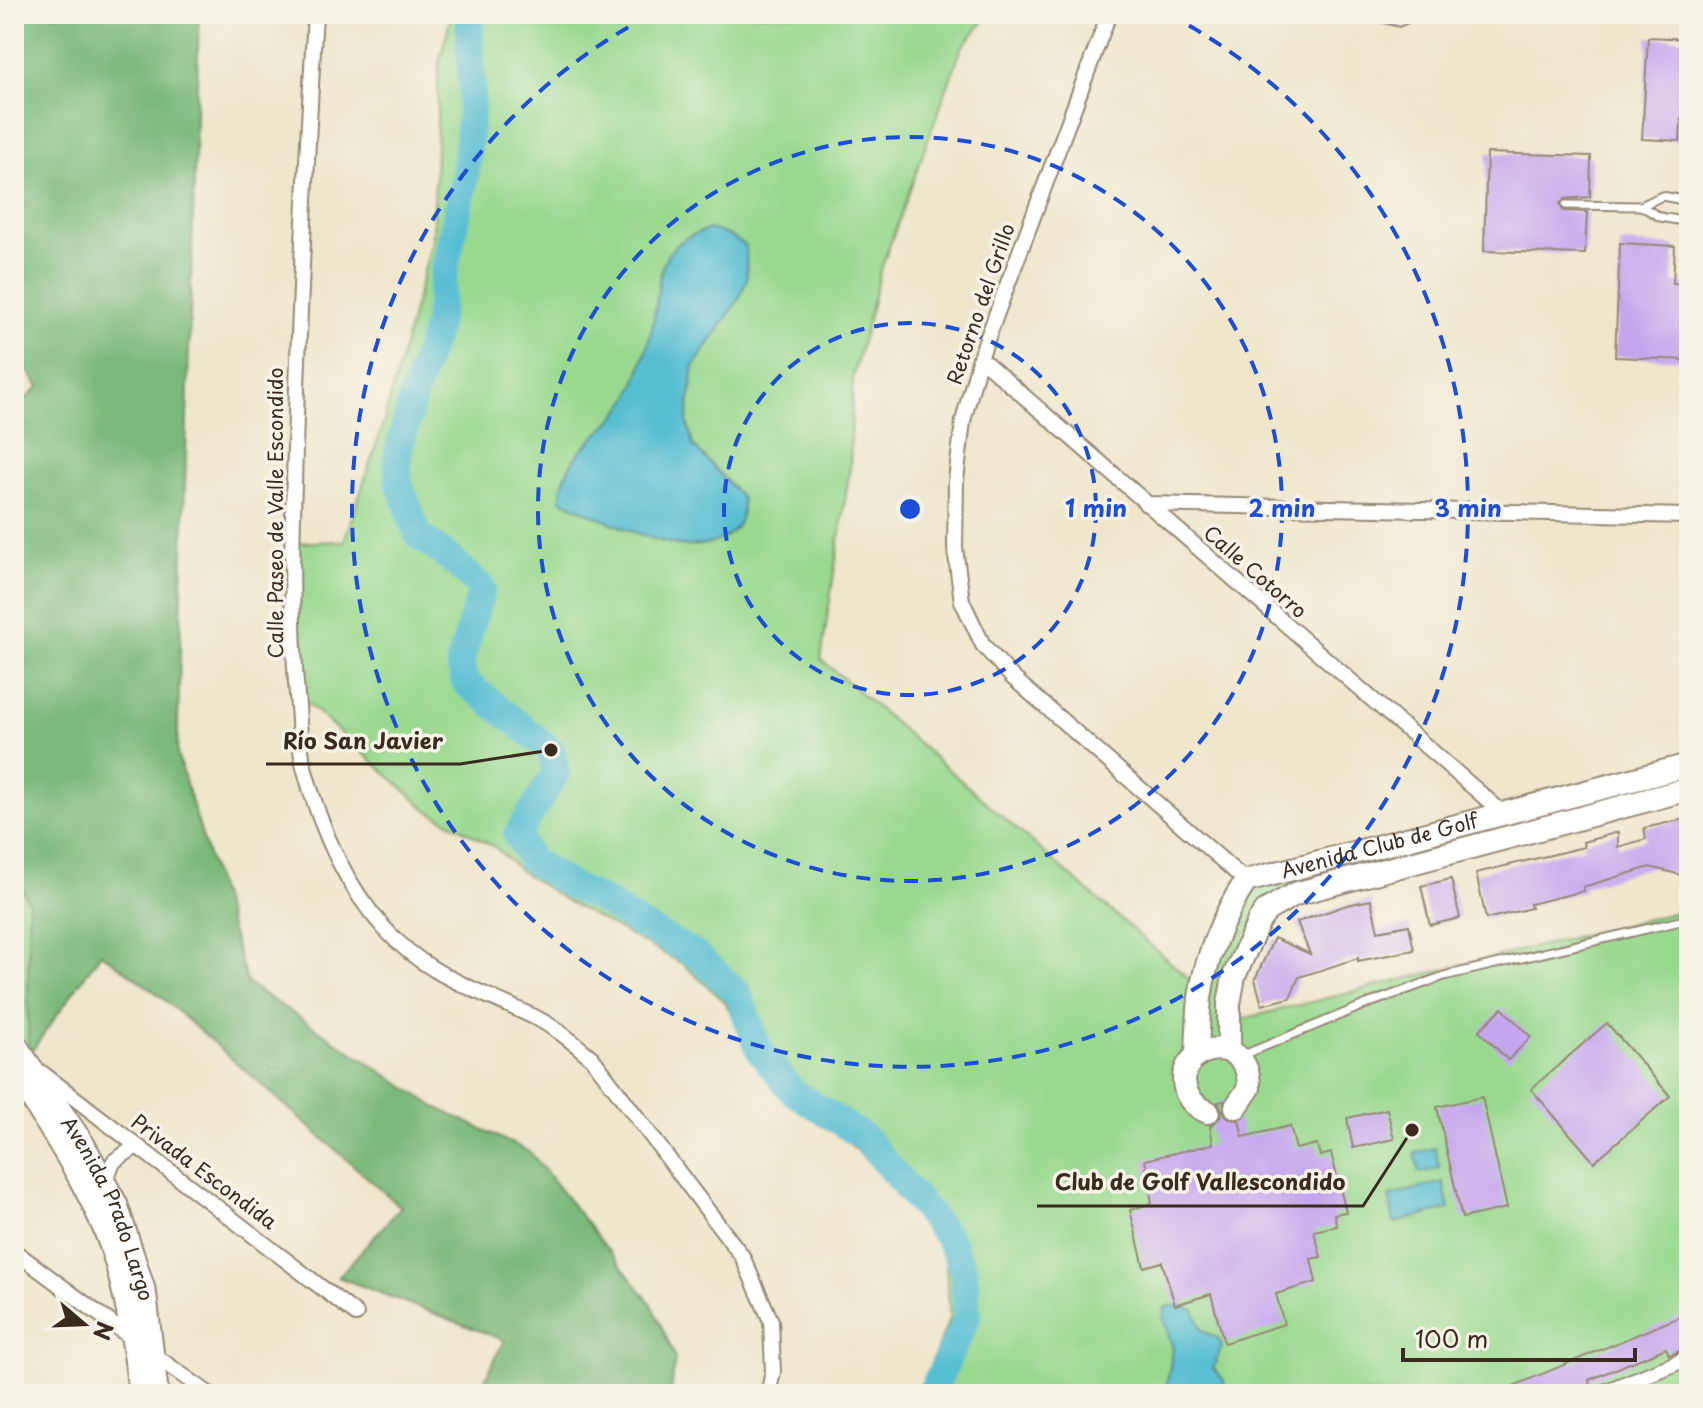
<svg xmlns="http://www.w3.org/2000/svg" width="1703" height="1408" font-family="'Playpen Sans',sans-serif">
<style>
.green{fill:#99d98f;stroke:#6a8256;stroke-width:2}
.forest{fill:#7ab97a;stroke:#5a724c;stroke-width:2}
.water{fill:#56bed3;stroke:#487478;stroke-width:2}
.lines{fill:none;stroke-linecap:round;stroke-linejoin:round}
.river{stroke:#56bed3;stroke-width:28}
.building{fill:#c4a5ee}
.lane-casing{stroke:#958874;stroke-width:11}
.street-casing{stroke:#958874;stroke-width:18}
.secondary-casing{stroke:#958874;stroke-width:26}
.lane{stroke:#fff;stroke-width:7}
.street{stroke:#fff;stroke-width:14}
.secondary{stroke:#fff;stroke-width:22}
.ring{fill:none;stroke:#1d4ed8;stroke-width:4;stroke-dasharray:14 10}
.labels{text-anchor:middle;stroke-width:7;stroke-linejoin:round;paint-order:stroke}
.street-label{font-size:20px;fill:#3b2a1e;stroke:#f7f3e8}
.centre{fill:#1d4ed8;stroke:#f7f3e8;stroke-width:4}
.ring-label{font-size:24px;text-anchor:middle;font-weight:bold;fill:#1d4ed8;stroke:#f7f3e8;stroke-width:7;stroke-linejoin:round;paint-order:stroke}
.leader{fill:none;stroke:#3b2a1e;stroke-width:3}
.callout-dot{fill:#3b2a1e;stroke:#f7f3e8;stroke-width:3}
.callout-label{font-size:22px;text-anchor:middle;font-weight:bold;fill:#3b2a1e;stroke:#f7f3e8;stroke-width:7;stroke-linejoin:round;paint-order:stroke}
</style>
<rect width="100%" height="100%" fill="#f7f3e8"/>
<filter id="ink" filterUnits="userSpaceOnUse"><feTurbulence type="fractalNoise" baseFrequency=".0125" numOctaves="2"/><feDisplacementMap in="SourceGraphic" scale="16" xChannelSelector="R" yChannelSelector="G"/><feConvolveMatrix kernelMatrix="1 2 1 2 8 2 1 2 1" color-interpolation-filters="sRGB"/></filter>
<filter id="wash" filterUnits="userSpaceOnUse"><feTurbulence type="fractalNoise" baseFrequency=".006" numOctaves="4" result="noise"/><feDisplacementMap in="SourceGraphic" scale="32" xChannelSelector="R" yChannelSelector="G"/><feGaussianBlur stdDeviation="1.8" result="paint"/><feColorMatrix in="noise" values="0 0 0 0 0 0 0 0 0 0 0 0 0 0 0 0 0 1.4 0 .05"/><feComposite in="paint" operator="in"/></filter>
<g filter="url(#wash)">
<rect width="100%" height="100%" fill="#efe6cb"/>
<path class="green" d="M452,14H990L962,47L881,269L853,377L850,467L821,659L1202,990L1246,881L1689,765V789L1267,910L1234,976L1238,1020L1689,909V1370L1634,1394H914L926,1376L950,1317L945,1255L896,1189L849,1143L801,1111L770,1084L725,1002L683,964L566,901L520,871L495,847L427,810L297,694L292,543L344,541L383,425L433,237L439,63Z
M14,876L29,901L28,1056L14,1036Z"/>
<path class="forest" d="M14,14H199L177,754L247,983L437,1108L530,1152L652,1305L675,1357L671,1394H478L504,1340L338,1277L401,1207L159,995L101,953L28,1056L29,902L14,876V409L39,387L14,351V215L26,207L14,182Z"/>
<path class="water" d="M710,229L730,236L746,246L747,279L738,301L694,366L687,421L693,445L741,497C744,512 742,525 728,535C717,543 702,546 688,546C659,546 588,513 560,499C562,489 563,479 568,470C583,439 621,422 633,389C641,367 650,341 654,318C662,271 655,244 710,229Z
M1435,1148L1440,1168L1420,1173L1415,1153Z
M1443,1182L1449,1209L1394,1223L1389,1196Z
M1170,1306H1184L1194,1310L1202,1330L1219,1339L1222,1346L1213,1368L1224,1380L1223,1394H1165L1173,1349L1163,1318L1165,1308Z"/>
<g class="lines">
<path class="river" d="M469,14L472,98L465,177L445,267L437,326L412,399L397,458L399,482L418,535L452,560L482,588L460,663L465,682L551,750L556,773L517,835L531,860L568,884L611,905L637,923L695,954L738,993L759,1050L793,1092L864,1137L948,1237L964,1272L967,1318L931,1394"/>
</g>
<g id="blocks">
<path class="building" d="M1367,14H1429L1399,27L1366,18Z
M1648,37L1689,39V120L1681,119L1680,141L1642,139Z
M1487,153L1591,156L1590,197L1565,199L1560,204L1563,211L1587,212L1585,254L1484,251Z
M1620,243L1675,246L1673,283L1689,284V360L1615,357Z
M1689,818V877L1650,867L1583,887L1584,891L1530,904L1531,908L1486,919L1476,873L1584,847L1583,842L1618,832V847L1646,839L1644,828Z
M1451,879L1460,918L1430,925L1421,886Z
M1371,900L1378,931L1409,925L1414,950L1358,961V958L1299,977L1290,998L1262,1005L1255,979L1274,938L1310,954L1297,922L1347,905Z
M1502,1008L1531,1037L1508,1060L1479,1031Z
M1607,1023L1670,1096L1594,1162L1531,1089Z
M1482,1097L1507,1208L1462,1218L1437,1107Z
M1224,1101V1114L1229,1119L1239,1120L1243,1137L1290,1126L1296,1149L1317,1144L1320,1156L1331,1153L1346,1212L1334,1214L1337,1226L1314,1231L1321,1257L1311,1259L1316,1282L1276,1294L1284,1324L1224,1343L1211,1294L1175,1305L1162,1262L1144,1267L1130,1210L1152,1203L1145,1160L1213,1144L1210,1126L1220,1118L1222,1110L1218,1102Z
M1387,1109L1394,1139L1353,1148L1347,1118Z
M1689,1313V1348L1669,1355L1666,1348L1589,1380L1590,1388L1576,1394H1566L1564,1390L1554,1394H1494Z"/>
</g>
</g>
<g filter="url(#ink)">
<use href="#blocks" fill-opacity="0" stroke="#958874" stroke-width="2"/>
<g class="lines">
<g class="lane-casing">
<path id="lane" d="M1566,205L1641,206L1662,196L1689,201
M1641,206L1660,217L1689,222
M1241,1056L1367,1004L1444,976L1689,919"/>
</g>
<g class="street-casing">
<path id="street" d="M315,14C306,171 298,327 294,484C291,559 291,633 298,707C300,727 299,748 304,767C319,824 344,884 384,928C430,979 479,989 538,1019C558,1029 575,1044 592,1058L742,1256L771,1321L773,1372L768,1394
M1109,14L980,358L963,421L956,481L955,548L962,601L983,645L1012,677L1246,881
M980,358L1505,815
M1146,504L1689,516
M42,1073L356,1314
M104,1182L114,1161L137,1146
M14,1251L134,1340
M151,1353L209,1394
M1599,1394L1689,1358"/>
</g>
<g class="secondary-casing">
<g id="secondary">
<path id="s1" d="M14,1043L83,1144L116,1204L145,1294L157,1394"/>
<path d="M1229,1051V1004L1234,976L1259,921L1267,910L1295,894L1689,789"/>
<path id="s2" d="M1197,1055C1198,1036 1198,1017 1200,998C1205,959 1224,914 1246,881L1689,765"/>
<path d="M14,1070C48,1126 95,1193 114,1255C128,1301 135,1346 140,1394"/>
<path d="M1208,1112C1198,1108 1190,1102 1186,1091C1171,1046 1250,1027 1249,1088L1236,1107"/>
</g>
</g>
<use href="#lane" class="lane"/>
<use href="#street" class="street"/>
<use href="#secondary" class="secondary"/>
</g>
</g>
<g class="ring">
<circle cx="910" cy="509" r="186"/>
<circle cx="910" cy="509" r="372"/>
<path d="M1168 14A558 558 0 1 1 652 14"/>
</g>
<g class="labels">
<g class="street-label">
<text transform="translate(981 304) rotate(-71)" y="7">Retorno del Grillo</text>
<text transform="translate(276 513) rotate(-90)" y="7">Calle Paseo de Valle Escondido</text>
<text transform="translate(1255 572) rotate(41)" y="7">Calle Cotorro</text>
<text dy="7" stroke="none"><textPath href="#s2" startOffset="322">Avenida Club de Golf</textPath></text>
<text transform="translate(204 1172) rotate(37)" y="7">Privada Escondida</text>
<text dy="7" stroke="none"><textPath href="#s1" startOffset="192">Avenida Prado Largo</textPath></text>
</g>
</g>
<circle cx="910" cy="509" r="12" class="centre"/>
<g class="ring-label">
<text x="1096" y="517">1 min</text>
<text x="1282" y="517">2 min</text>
<text x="1468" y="517">3 min</text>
</g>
<path class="leader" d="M551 750L460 764H266M1412 1130L1363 1206H1037"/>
<g class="callout-dot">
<circle cx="551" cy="750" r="8"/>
<circle cx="1412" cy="1130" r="8"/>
</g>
<g class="callout-label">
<text x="363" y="749">Río San Javier</text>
<text x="1200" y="1190">Club de Golf Vallescondido</text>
</g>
<rect width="1703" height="1408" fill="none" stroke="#f7f3e8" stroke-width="48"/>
<g transform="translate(84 1324) rotate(109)" stroke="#f7f3e8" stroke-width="6" paint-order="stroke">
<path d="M0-6L14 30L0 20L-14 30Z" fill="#3b2a1e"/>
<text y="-12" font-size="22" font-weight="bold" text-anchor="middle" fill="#3b2a1e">N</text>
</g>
<path d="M1403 1348v12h232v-12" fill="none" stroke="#3b2a1e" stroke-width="4"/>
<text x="1415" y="1348" font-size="24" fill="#3b2a1e" stroke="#f7f3e8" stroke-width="6" paint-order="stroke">100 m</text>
</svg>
